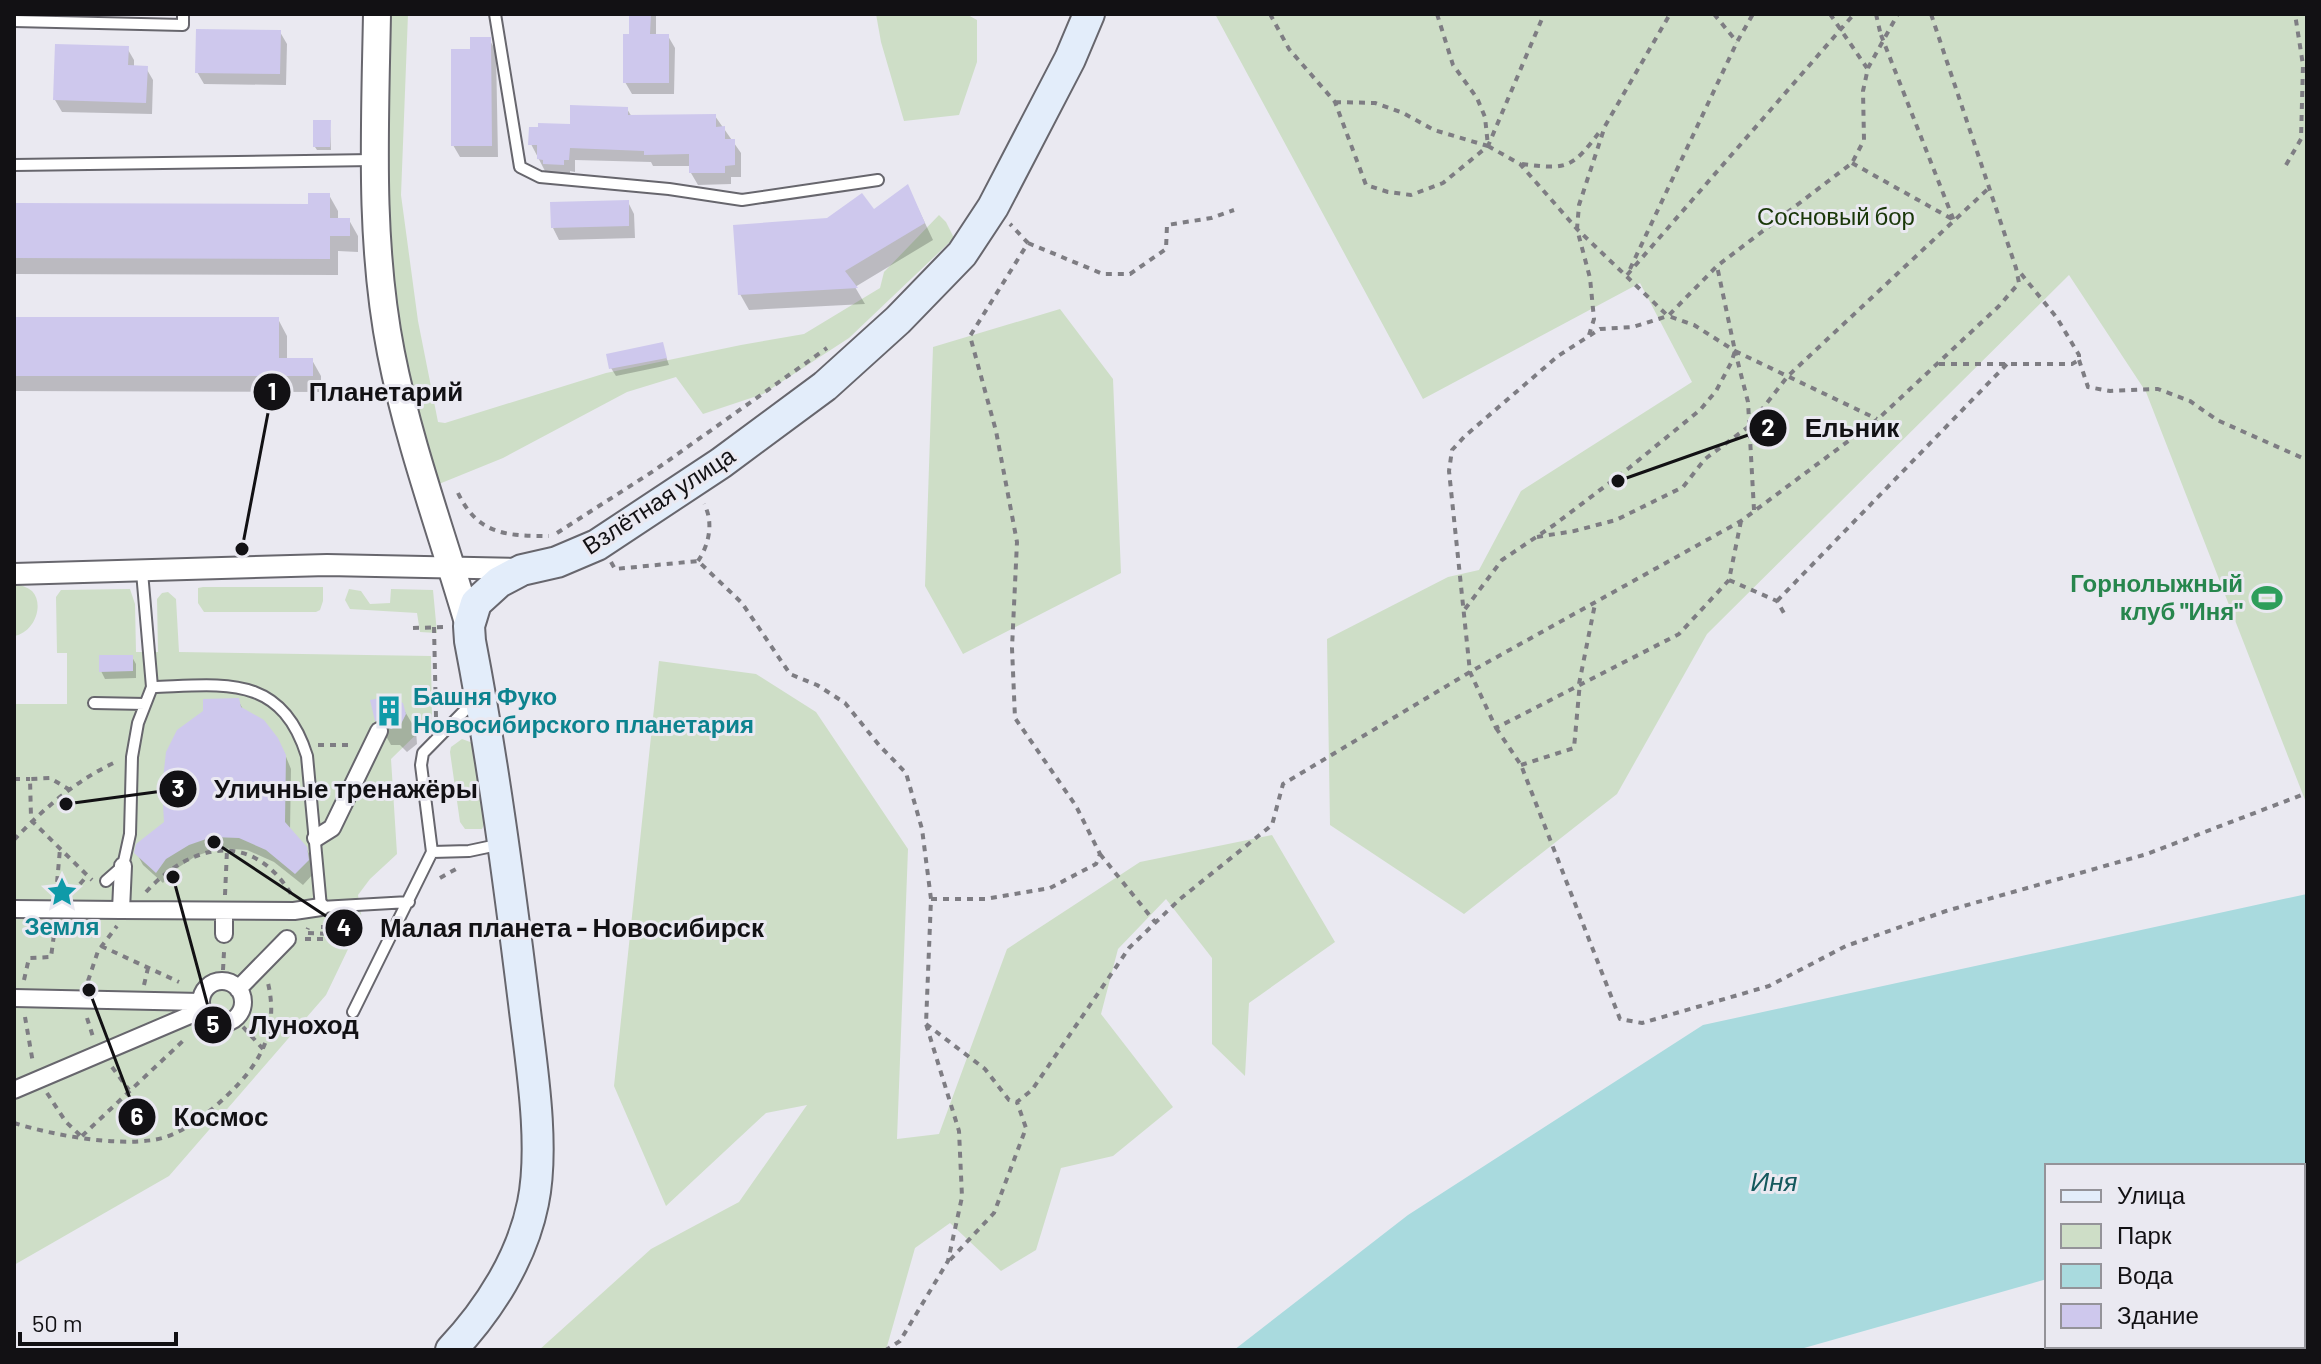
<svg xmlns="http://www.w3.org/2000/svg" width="2321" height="1364" font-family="Barlow,sans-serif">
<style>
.green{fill:#cedec7}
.water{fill:#a9dade}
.shadow{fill:#0003}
.building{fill:#cec8ed}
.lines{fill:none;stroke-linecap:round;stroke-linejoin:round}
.service-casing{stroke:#67666d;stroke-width:14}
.pedestrian-casing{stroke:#67666d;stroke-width:20}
.minor-casing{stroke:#67666d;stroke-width:24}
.tertiary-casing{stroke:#67666d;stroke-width:30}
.secondary-casing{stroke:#67666d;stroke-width:34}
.path{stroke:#7e7d83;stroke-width:4;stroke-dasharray:6 6;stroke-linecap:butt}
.service{stroke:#fff;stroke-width:10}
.pedestrian{stroke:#fff;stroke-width:16}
.minor{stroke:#fff;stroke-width:20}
.tertiary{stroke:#fff;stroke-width:26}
.secondary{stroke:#e3edfa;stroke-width:30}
.labels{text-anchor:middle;stroke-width:6;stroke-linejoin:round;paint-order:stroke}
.park-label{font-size:24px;fill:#193708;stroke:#eae9f1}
.street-label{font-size:24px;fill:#121114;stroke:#eae9f1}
.leisure-label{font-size:24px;font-weight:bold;fill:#27864d;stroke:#eae9f1;text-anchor:end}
.culture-label{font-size:24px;font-weight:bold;fill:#0d838f;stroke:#eae9f1;text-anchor:start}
.water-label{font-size:26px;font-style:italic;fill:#14585d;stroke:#eae9f1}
.leader{fill:none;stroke:#121114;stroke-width:3}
.callout-dot{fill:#121114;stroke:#eae9f1;stroke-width:3}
.mark-label{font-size:24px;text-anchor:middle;font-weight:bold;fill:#fff}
.callout-label{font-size:26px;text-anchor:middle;font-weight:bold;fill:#121114;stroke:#eae9f1;stroke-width:6;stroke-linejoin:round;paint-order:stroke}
</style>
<rect width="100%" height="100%" fill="#eae9f1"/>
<path class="green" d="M386,14H408L401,195L418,321L438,422L445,423L606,373L741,345L804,334L880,288L884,272L939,215L946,222L954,238L849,338L763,394L703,414L676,377L627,392L503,458L434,486L400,353L387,264Z
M876,14H966L977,20V62L959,115L904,121L881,42Z
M1215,14H2307V805L2146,392L2069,275L1707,634L1617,794L1464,914L1330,825L1327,639L1448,577L1479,570L1521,491L1692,382L1640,283L1423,399Z
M1060,309L1113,379L1121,573L963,654L925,586L933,347Z
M14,583C20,585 27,587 32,591C45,605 34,633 14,636Z
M203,587H323V601L320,610L316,612H204L198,603V588Z
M130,589L135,604L136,652H158L157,599L162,593L168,592L176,599L179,652L431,656L432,719L391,759L397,854L370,879L358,895L362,920L326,995L169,1176L14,1265V704H67V653H57L56,597L61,590Z
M349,589L361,591L370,604L390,603L391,589L433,590L437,633L420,632L417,613L350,609L345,600Z
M659,661L756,674L816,712L908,849L897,1139L939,1134L1007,949L1140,862L1272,835L1335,942L1249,1003L1245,1076L1212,1044V958L1166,899L1118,949L1101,1014L1173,1107L1113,1156L1061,1168L1036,1250L1001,1271L950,1223L915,1248L886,1350H539L651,1249L739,1202L807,1105L766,1113L666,1206L614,1086Z
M462,739L473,743L486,820L482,829H465L460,822L450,752L451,747Z"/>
<path class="water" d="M2307,894V1205L2303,1206V1166H2047V1279L1797,1350H1234L1408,1215L1703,1025Z"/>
<path class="shadow" d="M631,14H656V36H668L675,48L674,94H632L625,82Z
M280,32L287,44L286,85L204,84L197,72Z
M489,39L496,51L498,157H460L453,145L472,51Z
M127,48L134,60V67L146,68L153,80L152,114L62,112L55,100Z
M627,109L632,117L715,116L741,153V177H731V184L698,185L691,173V166H653L651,162L575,160V172L570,171V176H552L549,171H545L531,144L572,126Z
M330,122L331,150H317L315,147Z
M908,187L933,240L855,287L865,304L749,310L740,294L827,220L873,211Z
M329,195L338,211V220H349L358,236V252L338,251V275L14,274V205L310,206Z
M628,202L634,214L635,238L559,240L553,228Z
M14,319H278L287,336V360H312L321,376V392L14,391Z
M662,345L669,365L616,376L611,368Z
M132,657L136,664V678L105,679L101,671Z
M238,700L244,711L284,752L291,769L290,831L306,848L313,861L314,873L303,885L274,862L247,850L219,848L196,856L173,871L163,883L143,865L136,852L166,823Z
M401,705L416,730L417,744L407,752L400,745H391L377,720Z"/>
<path class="building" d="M629,14H651L650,34H669V83H623V34H629Z
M196,29L281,30L280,74L195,73Z
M470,37H491L492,146H451V49H470Z
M55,44L129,46L128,65L148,66L146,103L53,100Z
M570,105L628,107V115L716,114V127L725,126V139H735V165L725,166V173H689V154L644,155V151L570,148L569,160H564V165L543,164V160L537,159V145H528L529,127H538V123L570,124Z
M313,120H331L330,147H313Z
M908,184L925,223L845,271L858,288L738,295L733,225L827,218L862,193L874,209Z
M308,193H330V218H350V236H330V259L14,258V203L308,204Z
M629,200V226L551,228L550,202Z
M14,317H279V358H313V376H14Z
M663,342L667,358L609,369L606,354Z
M99,655H133V671L99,672Z
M389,696L403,703L406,714L401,724L391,729L384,722L375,721L370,700Z
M239,698L241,707L264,720L278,738L286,755L285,822L307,847L309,860L295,874L266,850L239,838L212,837L189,845L166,859L156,873L134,853L136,844L164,822L162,788L166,752L177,730L203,711V699Z"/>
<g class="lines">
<g class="service-casing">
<path id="service" d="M495,14L520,167L540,177L669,189L742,200L878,180
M14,21L183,25V14
M14,165L373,160
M142,572L152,687C223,685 281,673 307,756L321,907L409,902
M94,703L145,704
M432,852L469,851L502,844
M106,881L123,866L130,834L132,757L138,723L152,687
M353,1012L432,852L421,765L423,753L476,699
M2303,1306L2307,1305
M2076,1350L2088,1346
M2175,1350L2186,1346"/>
</g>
<g class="pedestrian-casing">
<path id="pedestrian" d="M316,838L332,828L379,731
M123,866L121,910L294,911L321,907
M14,909L121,910
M224,911V934
M201 1002a21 21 0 1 1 42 0a21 21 0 1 1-42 0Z
M238,989L287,939
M14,998L201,1002
M14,1090L202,1010"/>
</g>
<g class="minor-casing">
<path id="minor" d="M14,574L327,565L518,569"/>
</g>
<g class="tertiary-casing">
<path id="tertiary" d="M377,14C375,127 369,241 391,353C409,445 443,536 469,626"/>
</g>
<g class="secondary-casing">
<path id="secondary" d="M451,1350C489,1310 522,1258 533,1203C545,1145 531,1062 524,1003C509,882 493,761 470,641L469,626L476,603L499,582L522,570L557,562L597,545L721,463L825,386L898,320L962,254L993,207L1070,59L1089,14"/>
</g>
<path class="path" d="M1270,14L1289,49L1335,102L1366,185L1388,192L1411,195L1443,183L1488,146L1544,14
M1437,14L1453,65L1477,98L1485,117L1488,146L1520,164L1577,229L1668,316L1694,325L1735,351L1748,402L1754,510
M1714,14L1737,42
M1830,14L1867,68
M1876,14L1881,36
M1881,35L1954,221
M1335,102L1375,103L1403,113L1434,130L1488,146
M1852,163L1952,219
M1522,164C1569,170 1572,168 1601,130
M2286,165L2301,139L2303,65L2295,14
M1028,243L1103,274H1130L1166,249L1167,225L1211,218L1234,210
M1630,269L1737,42L1753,14
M1627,275L1854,14
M1589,335L1594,319L1590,278L1577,229L1579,205L1605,126L1670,14
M1735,351L1877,419
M2079,360L2088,387L2110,391L2158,389L2190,401L2217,420L2307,460
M1939,364H2072L2079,360V355L2057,318L2018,270
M458,493C478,535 507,536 549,536
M1741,521L1729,580L1679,634L1496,728L1470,672L1449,471L1452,450L1465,436L1558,356L1600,329L1633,327L1668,316L1717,266L1852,163L1864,140L1863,91L1868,68L1898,14
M557,533L655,470L827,348
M1537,537L1574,531L1616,520L1683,487L1705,459L1748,427L1788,376L1990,187
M698,561C709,545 714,522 704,504
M611,562L615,569L698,561L742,603L790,674L817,685L845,703L879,745L906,773L922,829L931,899L926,1024L959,1131L962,1197L948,1261L900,1341L886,1350
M1729,580L1777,601L1785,615
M1777,601L2007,364
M1465,609L1502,560L1554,525L1629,468L1700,410L1716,391L1731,363L1735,351L1717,266
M434,627L436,717
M413,628L446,627
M1579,684L1595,604
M1496,728L1521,765L1620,1019L1642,1023L1769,986L1846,946L1946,911L2147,854L2307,793
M318,745H353
M1521,765L1574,748L1580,682
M14,779H30
M70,790L50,778L30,779L31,817L33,822L92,880
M14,840C43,809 79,778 118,761
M1100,854L1155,922
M440,878L456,869
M146,892C191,843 252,830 291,894
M72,893L87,876
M56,894L60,849
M225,895L227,850
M931,899H985L1050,888L1096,864L1100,854L1076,806L1015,718L1012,648L1017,542L996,431L970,336L1028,243L1010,224
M321,927H339V923H334
M305,939H337V934L306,933L308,928
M101,946L179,982
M223,970L224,952
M24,980L29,958L51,957L55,927
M88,981L98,951L117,926
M144,985L148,968
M25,1017L33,1063
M87,1018L94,1040
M235,1018L263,1049
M926,1024L985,1069L1009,1100L1017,1102L1032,1090L1129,948L1180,899L1272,825L1283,784L1470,672L1741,521L1878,419L1999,306L2019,283L2016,268L1931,14
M112,1067L129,1090
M47,1093L66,1122L81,1136
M14,1123C53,1135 112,1146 153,1140C175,1137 196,1122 212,1109C253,1074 281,1039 268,983
M82,1136L186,1038
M950,1260L994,1213L1026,1128L1017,1102"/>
<use href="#service" class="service"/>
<use href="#pedestrian" class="pedestrian"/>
<use href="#minor" class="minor"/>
<use href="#tertiary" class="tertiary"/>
<use href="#secondary" class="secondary"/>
</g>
<defs>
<g id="stadium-bare" transform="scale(2.4)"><path d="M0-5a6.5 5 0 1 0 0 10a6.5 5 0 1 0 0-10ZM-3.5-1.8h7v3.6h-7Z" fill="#2e9e5b" stroke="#eae9f1" stroke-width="2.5" paint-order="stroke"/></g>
<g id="building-bare" transform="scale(2.4)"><path d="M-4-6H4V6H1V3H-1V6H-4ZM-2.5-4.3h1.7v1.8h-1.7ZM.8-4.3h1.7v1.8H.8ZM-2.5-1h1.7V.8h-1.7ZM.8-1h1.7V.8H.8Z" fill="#0f9aa8" stroke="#eae9f1" stroke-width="2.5" paint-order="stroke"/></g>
<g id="sight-bare" transform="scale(2.4)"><path d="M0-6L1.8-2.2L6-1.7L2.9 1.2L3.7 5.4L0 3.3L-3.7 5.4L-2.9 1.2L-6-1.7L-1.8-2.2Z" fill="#0f9aa8" stroke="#eae9f1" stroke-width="2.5" paint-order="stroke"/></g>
</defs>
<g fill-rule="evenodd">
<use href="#stadium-bare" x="2267" y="598"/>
<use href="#building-bare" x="389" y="711"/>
<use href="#sight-bare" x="62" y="892"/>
</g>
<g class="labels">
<g class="park-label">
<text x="1836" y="225">Сосновый бор</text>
</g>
<g class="street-label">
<text transform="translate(659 501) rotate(-33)" y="8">Взлётная улица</text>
</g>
<g class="leisure-label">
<text x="2243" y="592">Горнолыжный<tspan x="2243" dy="28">клуб "Иня"</tspan></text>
</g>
<g class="culture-label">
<text x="413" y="705">Башня Фуко<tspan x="413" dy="28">Новосибирского планетария</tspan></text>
<text x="62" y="935" text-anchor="middle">Земля</text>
</g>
<g class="water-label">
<text x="1774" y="1191">Иня</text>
</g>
</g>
<path class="leader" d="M242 549L272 392M1618 481L1768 428M66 804L178 789M214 842L344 928M173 877L213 1025M89 990L137 1117"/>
<g class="callout-dot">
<circle cx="242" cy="549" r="8"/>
<circle cx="1618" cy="481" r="8"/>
<circle cx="66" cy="804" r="8"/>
<circle cx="214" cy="842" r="8"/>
<circle cx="173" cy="877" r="8"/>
<circle cx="89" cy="990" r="8"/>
<circle cx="272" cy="392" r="20"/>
<circle cx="1768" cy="428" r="20"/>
<circle cx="178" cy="789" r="20"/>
<circle cx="344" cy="928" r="20"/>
<circle cx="213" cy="1025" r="20"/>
<circle cx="137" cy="1117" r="20"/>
</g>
<g class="mark-label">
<text x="272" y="400">1</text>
<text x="1768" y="436">2</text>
<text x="178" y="797">3</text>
<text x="344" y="936">4</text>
<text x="213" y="1033">5</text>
<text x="137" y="1125">6</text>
</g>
<g class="callout-label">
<text x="386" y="401">Планетарий</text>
<text x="1852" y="437">Ельник</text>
<text x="346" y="798">Уличные тренажёры</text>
<text x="572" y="937">Малая планета - Новосибирск</text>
<text x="304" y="1034">Луноход</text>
<text x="221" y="1126">Космос</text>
</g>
<rect width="2321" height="1364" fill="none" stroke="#121114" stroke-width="32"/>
<rect x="2045" y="1164" width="260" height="184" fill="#eae9f1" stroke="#949399" stroke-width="2"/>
<rect x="2061" y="1190" width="40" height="12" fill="#e3edfa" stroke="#949399" stroke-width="2"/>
<text x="2117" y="1204" font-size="24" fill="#121114">Улица</text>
<rect x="2061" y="1224" width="40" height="24" fill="#cedec7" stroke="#949399" stroke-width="2"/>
<text x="2117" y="1244" font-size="24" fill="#121114">Парк</text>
<rect x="2061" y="1264" width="40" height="24" fill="#a9dade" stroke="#949399" stroke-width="2"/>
<text x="2117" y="1284" font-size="24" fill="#121114">Вода</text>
<rect x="2061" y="1304" width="40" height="24" fill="#cec8ed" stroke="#949399" stroke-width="2"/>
<text x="2117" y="1324" font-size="24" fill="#121114">Здание</text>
<path d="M20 1332v12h156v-12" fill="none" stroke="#121114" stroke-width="4"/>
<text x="32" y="1332" font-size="24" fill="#121114" stroke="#eae9f1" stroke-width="6" paint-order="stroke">50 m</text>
</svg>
